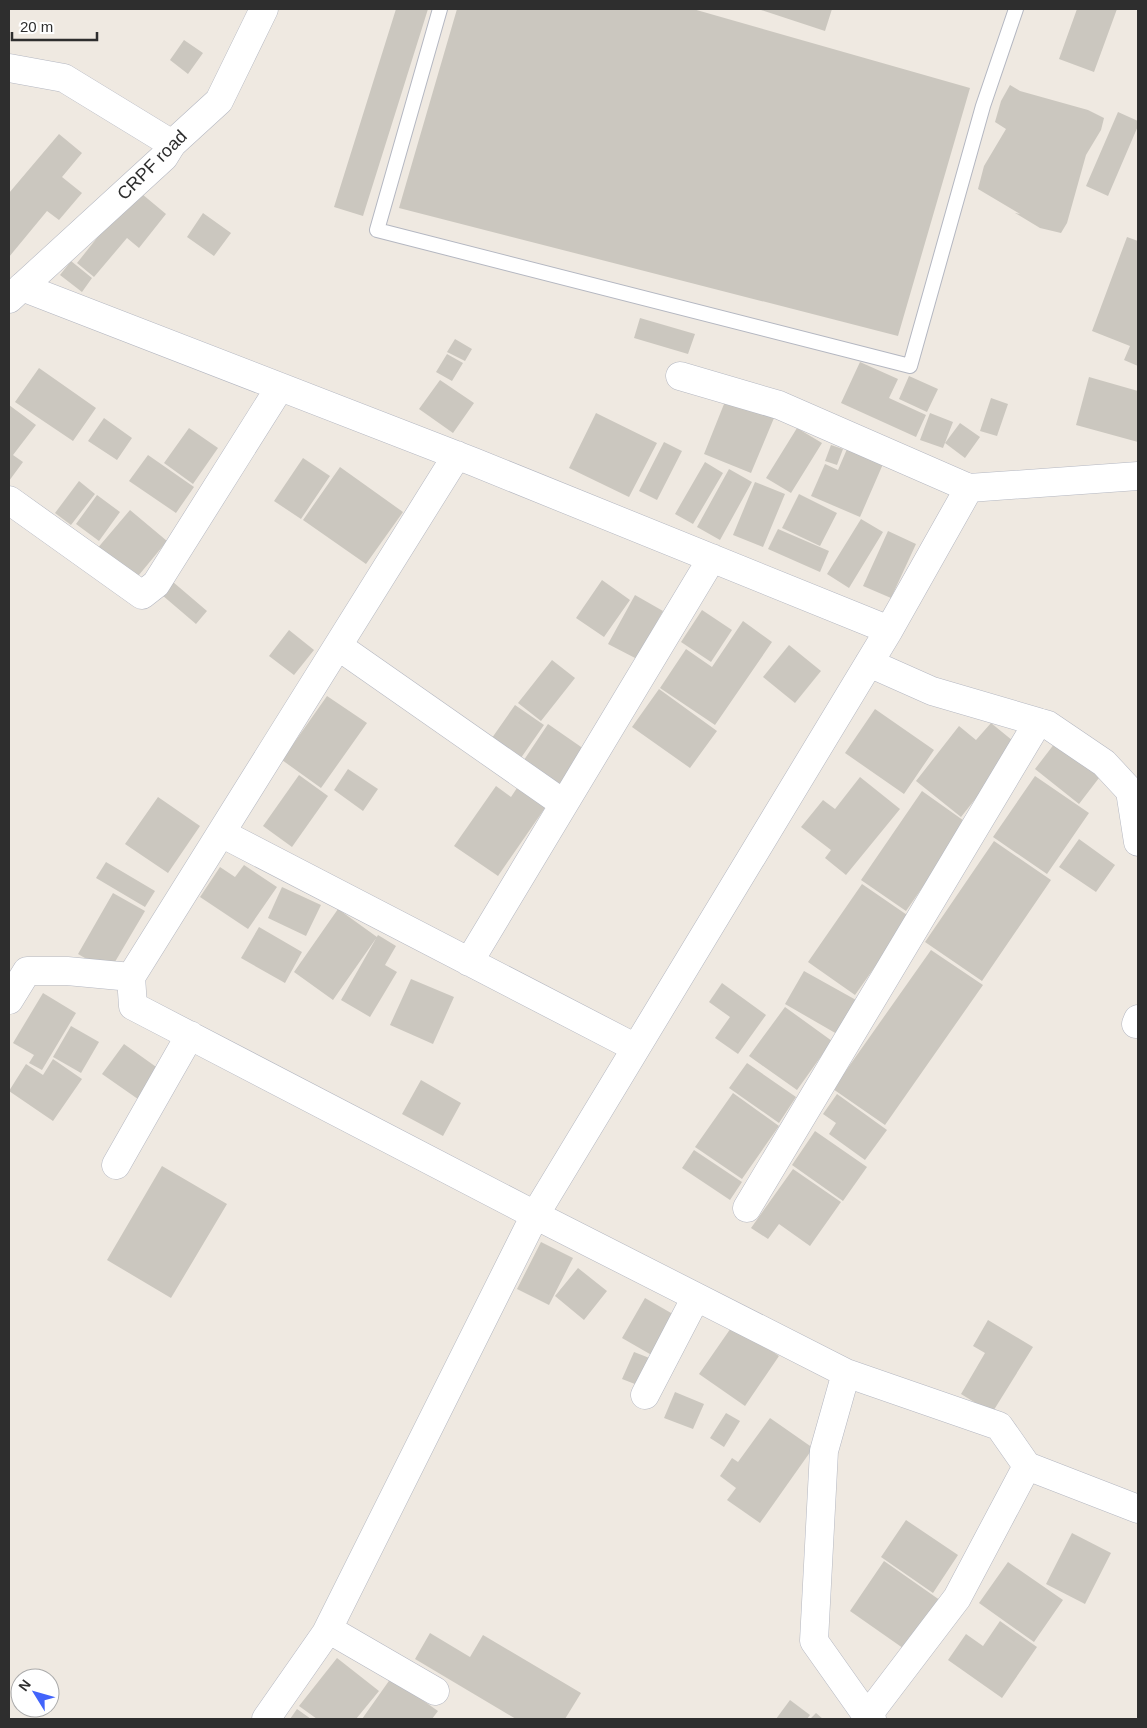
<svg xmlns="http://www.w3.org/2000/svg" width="1147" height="1728" font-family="Helvetica,sans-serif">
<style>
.building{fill:#cbc7bf}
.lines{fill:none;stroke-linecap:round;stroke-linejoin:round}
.service-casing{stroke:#b4b7c1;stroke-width:16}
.minor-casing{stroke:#b4b7c1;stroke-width:29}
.tertiary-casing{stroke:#b4b7c1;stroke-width:29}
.service{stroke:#fff;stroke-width:14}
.minor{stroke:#fff;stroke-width:28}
.tertiary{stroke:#fff;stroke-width:28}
.labels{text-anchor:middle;stroke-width:4;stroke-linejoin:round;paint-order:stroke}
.street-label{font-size:18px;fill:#2e2e2e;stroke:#fff}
</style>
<rect width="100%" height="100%" fill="#efe9e1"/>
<path class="building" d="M396,9H428L363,216L334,207Z
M457,9H693L970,88L898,336L399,208Z
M758,9H832L825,31Z
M1077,9H1117L1094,72L1059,59Z
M184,40L203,53L188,74L170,60Z
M1010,85L1020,91L1088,110L1104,118L1101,130L1086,155L1067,223L1061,233L1040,228L1015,213L1020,214L978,189L984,166L1006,129L995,122L1001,101Z
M1118,112L1138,121V126L1108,196L1086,186Z
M59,134L82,153L62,177L82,193L59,220L47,211L9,257V193Z
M136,189L166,214L139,248L127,238L94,277L77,263Z
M203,213L231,233L214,256L187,237Z
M1127,237L1138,241V366L1124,360L1130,346L1092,331Z
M71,261L92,278L82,292L60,275Z
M640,318L695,334L688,354L634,338Z
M455,339L472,349L465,361L447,352Z
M447,354L463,363L452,381L436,372Z
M860,362L898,379L889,398L926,415L916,437L841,403Z
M39,368L96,408L73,441L15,402Z
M909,376L938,389L927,412L899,399Z
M1089,377L1138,391V442L1076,425Z
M440,380L474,403L453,433L419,409Z
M991,398L1008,404L997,436L980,431Z
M726,399L774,418L751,473L704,454Z
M9,405L36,425L13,455L23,462L9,481Z
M596,413L657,443L629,497L569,468Z
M930,413L953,422L943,448L920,440Z
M104,418L132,438L117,460L88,441Z
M960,423L980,437L965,458L945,443Z
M189,428L218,448L193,484L164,463Z
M797,428L822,443L791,493L766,478Z
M664,442L682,451L657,500L639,491Z
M831,445L843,449L837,465L825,461Z
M847,449L883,464L860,517L811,496L825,464L838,470Z
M148,455L194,487L176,513L129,481Z
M303,458L330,476L301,519L274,501Z
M705,462L723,473L693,524L675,514Z
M340,467L403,512L366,564L303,520Z
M729,469L752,482L720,540L697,527Z
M79,481L95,494L71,525L55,513Z
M755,482L785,494L763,547L733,535Z
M799,494L837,513L820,546L782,528Z
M97,495L120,512L99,541L76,524Z
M130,510L167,541L134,581L96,550Z
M861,519L883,532L849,588L827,574Z
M778,529L829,551L820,572L768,549Z
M888,531L916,544L891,598L863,586Z
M602,580L630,600L604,637L576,618Z
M173,582L207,611L196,624L162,595Z
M635,595L663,611L637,659L608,644Z
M702,610L732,630L711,662L681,642Z
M743,621L772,642L715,725L660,688L686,649L712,667Z
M289,630L314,650L294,675L269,656Z
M789,645L821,671L795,703L763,677Z
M552,660L575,678L541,721L518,703Z
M659,689L717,731L690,768L632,727Z
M327,696L367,723L321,788L282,760Z
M515,705L544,725L516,765L487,745Z
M875,709L934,750L904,794L845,753Z
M991,723L1018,745L961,817L916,781L959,726L976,740Z
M548,724L584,749L555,791L520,766Z
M1058,739L1102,774L1079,804L1035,769Z
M348,769L378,789L363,811L334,790Z
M299,775L328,796L292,847L263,826Z
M1035,776L1089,813L1047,874L993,837Z
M860,777L900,809L846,875L825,858L831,850L801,827L823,800L835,809Z
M519,785L547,805L498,876L454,846L496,786L511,797Z
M922,791L967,823L906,911L861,880Z
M158,797L200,826L168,873L125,844Z
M1079,839L1115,865L1096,892L1059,867Z
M994,841L1051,880L982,981L925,942Z
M106,862L155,891L145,907L96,878Z
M244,865L277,887L248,929L200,897L220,867L235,877Z
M862,884L910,917L855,995L808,962Z
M282,887L321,905L306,936L268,918Z
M113,893L145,911L109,972L78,954Z
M338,909L377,937L333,1000L294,972Z
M259,927L302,952L285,983L241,958Z
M378,935L396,946L385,965L397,972L370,1017L341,1000Z
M931,950L983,985L885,1125L833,1089Z
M804,971L856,1000L837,1034L785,1004Z
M411,979L454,997L433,1044L390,1025Z
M722,983L766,1015L738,1054L715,1038L730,1017L709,1002Z
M43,993L76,1013L42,1070L29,1063L34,1055L13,1043Z
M785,1007L832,1041L797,1090L749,1056Z
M71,1026L99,1042L81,1073L53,1057Z
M124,1044L166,1074L145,1104L102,1074Z
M53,1059L82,1079L53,1121L9,1091L26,1064L43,1075Z
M747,1063L796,1097L779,1123L729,1088Z
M421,1080L461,1103L443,1136L402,1114Z
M733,1093L779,1126L742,1179L695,1147Z
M837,1094L887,1130L865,1160L829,1134L836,1123L823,1114Z
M815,1131L867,1167L843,1201L792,1165Z
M694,1150L742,1182L730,1200L682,1168Z
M162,1166L227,1204L171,1298L107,1260Z
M793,1169L841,1202L810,1246L779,1224L768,1239L751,1228Z
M541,1242L573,1258L549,1305L517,1289Z
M578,1268L607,1291L584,1320L555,1296Z
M645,1298L678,1317L655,1357L622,1338Z
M988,1320L1033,1347L992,1413L961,1394L985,1353L973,1346Z
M733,1325L779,1356L745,1406L699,1374Z
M634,1352L652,1359L640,1386L622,1379Z
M675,1392L704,1404L693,1429L664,1418Z
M726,1413L740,1421L724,1447L710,1438Z
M770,1418L813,1448L760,1523L727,1500L736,1488L720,1476L732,1458L738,1462Z
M906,1520L958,1555L933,1593L881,1557Z
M1072,1533L1111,1553L1085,1604L1046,1584Z
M884,1561L944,1603L910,1653L850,1611Z
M1008,1562L1063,1600L1034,1642L979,1603Z
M1000,1621L1037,1647L1002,1698L948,1660L966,1634L983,1646Z
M430,1633L470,1657L483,1635L581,1693L565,1719H516L415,1659Z
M337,1658L379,1691L356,1719H317L299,1706Z
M391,1678L438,1711L432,1719H362Z
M790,1700L810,1715L807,1719H776Z
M297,1709L311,1719H290Z
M816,1713L823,1719H810Z"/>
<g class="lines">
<g class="service-casing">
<path id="service" d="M440,9L377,230L910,366L983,106L1016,9"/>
</g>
<g class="minor-casing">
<path id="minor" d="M9,68L64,78L172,144
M22,287L474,462L889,630L969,488L1138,476
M680,376L779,405L969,488
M9,500L142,595L156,584L280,387
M338,646L564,804
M869,663L932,691L1048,725L1104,763L1130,791L1138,842
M221,833L636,1048
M469,962L712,558
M131,977L457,455
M9,1000L27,971H67L131,977L133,1006L535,1215L326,1633L266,1719
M1136,1024L1138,1019
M116,1165L190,1035
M747,1208L1038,722
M846,1373L824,1451L814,1641L867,1716L872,1719
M645,1395L696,1297
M1027,1466L1138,1509
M328,1629L435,1691
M865,1719L957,1598L1027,1466L999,1426L846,1373L535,1215L889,630"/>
</g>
<g class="tertiary-casing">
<path id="tertiary" d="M9,299L164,157L172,144L219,101L264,9"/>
</g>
<use href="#service" class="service"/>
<use href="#minor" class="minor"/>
<use href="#tertiary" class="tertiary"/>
</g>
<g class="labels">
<g class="street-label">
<text transform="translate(152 165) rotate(-45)" y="6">CRPF road</text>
</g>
</g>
<rect width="1147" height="1728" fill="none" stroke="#2e2e2e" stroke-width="20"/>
<g transform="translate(35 1693) rotate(307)"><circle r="24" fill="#ffffff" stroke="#ababab"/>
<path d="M0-4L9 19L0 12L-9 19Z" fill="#4264fb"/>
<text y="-8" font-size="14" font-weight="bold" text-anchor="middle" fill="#2e2e2e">N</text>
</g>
<path d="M12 32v8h85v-8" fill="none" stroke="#2e2e2e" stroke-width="2.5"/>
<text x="20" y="32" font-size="15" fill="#2e2e2e" stroke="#ffffff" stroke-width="4" paint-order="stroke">20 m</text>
</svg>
